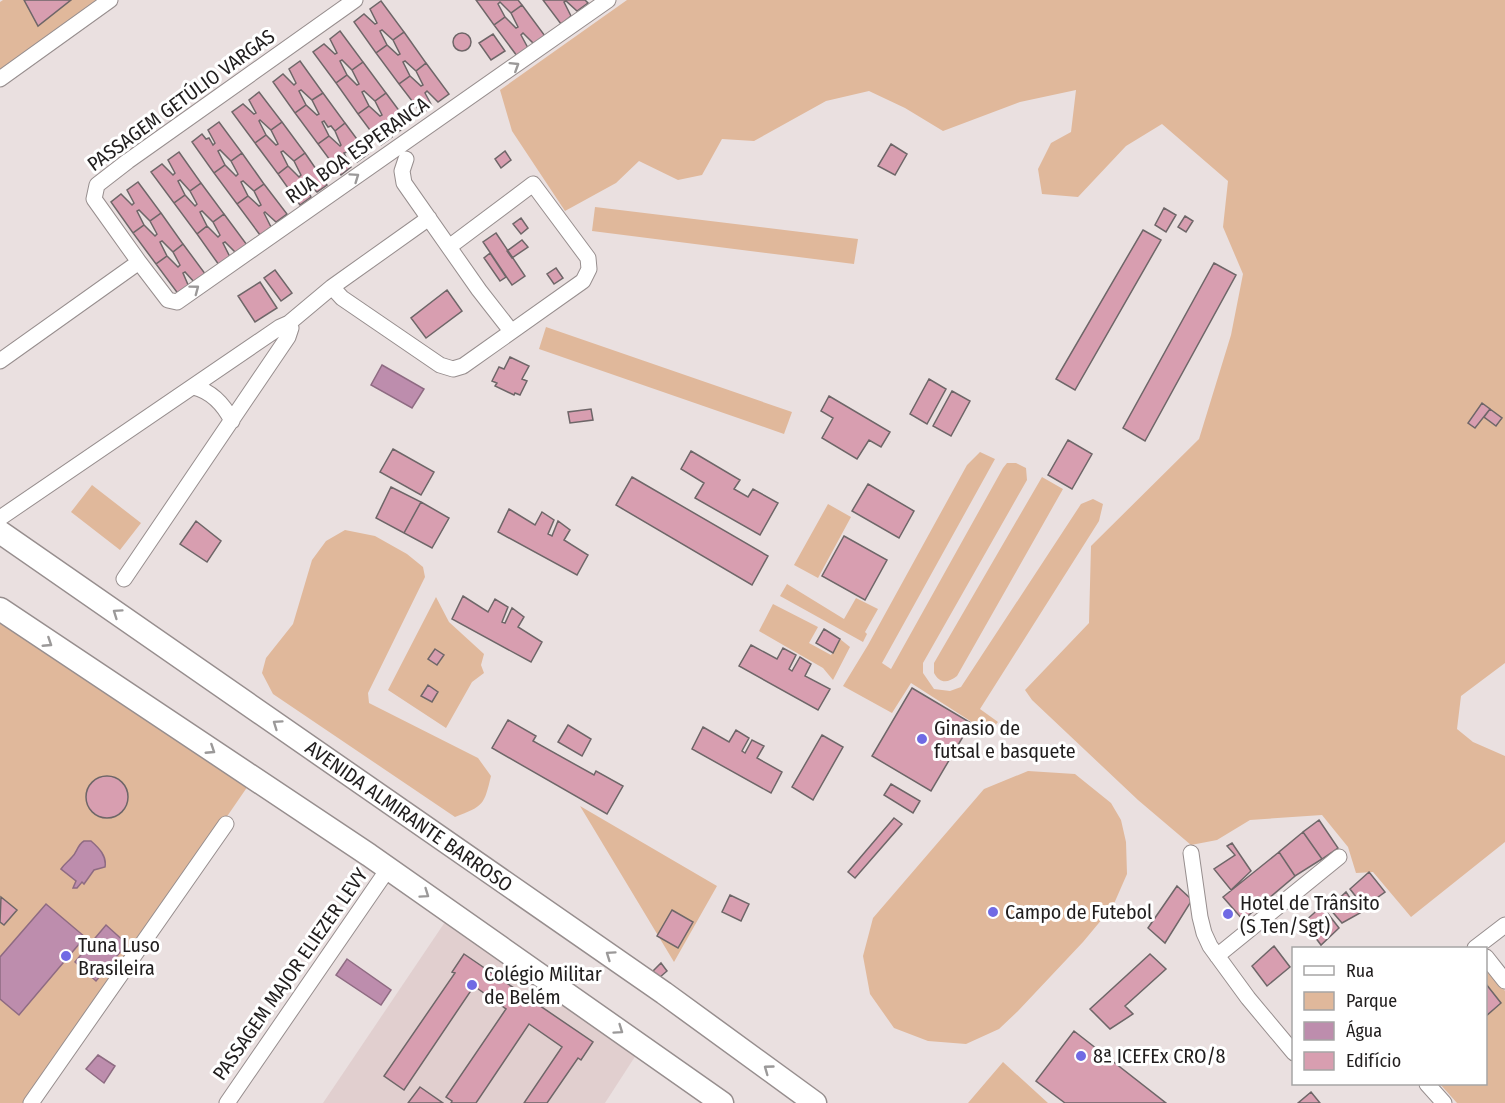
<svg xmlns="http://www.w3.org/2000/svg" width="1505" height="1103" font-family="'Fira Sans Condensed',sans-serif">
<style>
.built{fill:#e1cfcf}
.green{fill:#e0b89b}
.water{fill:#bd8dad;stroke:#8e6b82;stroke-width:1.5}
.building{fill:#d89eb0;stroke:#6e6668;stroke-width:1.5}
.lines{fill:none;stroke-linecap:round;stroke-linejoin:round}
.minor-casing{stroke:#978e8e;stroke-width:17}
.highway-casing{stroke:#978e8e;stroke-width:25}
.minor{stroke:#fff;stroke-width:15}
.highway{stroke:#fff;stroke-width:22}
.oneway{stroke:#9b9999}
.poi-dot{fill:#706ae4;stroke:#fff;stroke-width:2}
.labels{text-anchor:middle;stroke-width:6;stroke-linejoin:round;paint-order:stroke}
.street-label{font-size:20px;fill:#201d1d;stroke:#fff}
.poi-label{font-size:20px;fill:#201d1d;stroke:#fff;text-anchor:start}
</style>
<rect width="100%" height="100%" fill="#eae0e0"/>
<path class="built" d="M447,919L638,1052L605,1103H323Z"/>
<path class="green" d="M3,0H99L0,71V2Z
M627,0H1505V663L1461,696L1457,729L1473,742L1505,756V842L1411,917L1373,872L1356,873L1348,847L1322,815L1250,820L1217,840L1191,845L1138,800L1032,700L1025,690L1089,623L1091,546L1199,439L1231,335L1243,274L1223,227L1228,181L1162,124L1126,146L1078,197L1042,194L1038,169L1051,143L1071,132L1076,90L1020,102L943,131L905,108L869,91L826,101L754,141L722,139L702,175L678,180L639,161L616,183L565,211L512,131L500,90Z
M595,207L858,239L854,264L592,231Z
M546,327L792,412L784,434L539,349Z
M980,452L995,459L882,663L891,669L1003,468L1007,463H1016L1026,468L1027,480L923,663V673L934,689L950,691L961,687L1081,504L1093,499L1103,504L1099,521L980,709L998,722L989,733L911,683L892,713L843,686L868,645L967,465Z
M1042,477L1063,489L957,676C948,683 940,684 934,673V663Z
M92,485L141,523L120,550L71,512Z
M828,504L851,517L818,578L794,565Z
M345,530L375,536L407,554L423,567L425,577L368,693L369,703L478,758L491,776C484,805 484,806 455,817L273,694L262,673L266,658L293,624L312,560L326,541Z
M787,584L844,619L856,598L878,609L865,632L867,634L863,642L780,596Z
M436,597L449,622L484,654L481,665L484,673L472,682L446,728L388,690Z
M773,604L818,627L809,643L831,655L840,639L850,647L833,680L823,668L759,631Z
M0,609L250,783L30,1103H0Z
M1028,771L1075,774L1111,803L1121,820L1126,842L1127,874L1113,906L1083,942L1018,1011L999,1029L966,1044L928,1041L894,1028L870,994L863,956L873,918L984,789Z
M580,806L717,886L674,962Z
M1486,967L1505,991V1103H1457L1440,1084H1486Z
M1003,1062L1048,1103H968Z"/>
<path class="water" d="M382,365L424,389L412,408L371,385Z
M84,841H91C99,848 107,856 105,867L94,870L84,884L82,882L77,888H73L76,881L61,869C65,863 68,862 72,857C77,853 77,845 84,841Z
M46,904L85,937L19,1015L0,999V957Z
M106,925L127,944L96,981L75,962Z
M347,959L391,990L381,1005L336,975Z
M98,1055L115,1066L104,1083L86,1069Z"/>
<path class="building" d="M24,0H71L38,26Z
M476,0H518L522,5L511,13L500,2L498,4L505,17L494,25Z
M543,0H585L588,3L577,11L566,1L564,2L571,16L561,24Z
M381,1L404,32L393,40L382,30L380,31L387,45L376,53L354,22L364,14L375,24L377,23L370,9Z
M522,5L545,36L534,44L523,33L521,35L528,48L517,56L494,25L505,17L516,28L518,27L511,13Z
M340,31L363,62L352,70L342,60L340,61L347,75L336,83L313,52L324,44L335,54L337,53L330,39Z
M404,32L426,63L416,71L405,61L403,62L410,76L399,84L376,53L387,45L398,55L400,54L393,40Z
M453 42a9 9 0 1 1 18 0a9 9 0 1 1-18 0Z
M493,34L505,51L491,60L479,43Z
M300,61L323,93L312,100L301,90L299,91L306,105L295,113L273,82L283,74L294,85L296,83L289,69Z
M363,62L386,93L375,101L364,91L362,92L369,106L358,114L336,83L347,75L357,85L359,84L352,70Z
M426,63L449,94L438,102L427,91L425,93L432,106L422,114L399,84L410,76L421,86L423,85L416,71Z
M259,92L282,122L271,130L260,120L259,121L266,135L255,143L232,112L243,104L254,114L256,113L249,100Z
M323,93L345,123L335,131L331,126L328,127L324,121L322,122L329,136L318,144L295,113L306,105L317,115L319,114L312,100Z
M386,93L409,124L398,132L387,122L385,123L392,137L381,145L358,114L369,106L380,116L382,115L375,101Z
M219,122L242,153L231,161L220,150L218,151L225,165L214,173L192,142L202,134L206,139L209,138L213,145L215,143L208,130Z
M282,122L305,153L294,161L283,151L281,152L288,166L278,174L255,143L266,135L276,145L278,144L271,130Z
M345,123L368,154L357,162L347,152L344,153L351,167L341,175L318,144L329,136L340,146L341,145L335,131Z
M891,144L907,154L895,175L878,166Z
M505,151L511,160L501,168L495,159Z
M179,152L201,183L190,191L180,180L178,181L185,195L174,203L151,172L162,164L173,175L175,173L168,160Z
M242,153L264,184L254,191L243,181L241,182L248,196L237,204L214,173L225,165L236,176L238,174L231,161Z
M305,153L327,185L317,192L306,182L304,183L311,197L300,205L278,174L288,166L299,177L301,175L294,161Z
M138,182L161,213L150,221L139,210L137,211L144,225L133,233L111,202L121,194L132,205L134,203L127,190Z
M201,183L224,214L213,222L202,211L200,212L207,226L197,234L174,203L185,195L195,206L197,204L190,191Z
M264,184L287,214L276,222L265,212L264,213L271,227L260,235L237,204L248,196L259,206L261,205L254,191Z
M1164,208L1176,215L1166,232L1155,225Z
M161,213L183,244L173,252L162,241L160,242L167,256L156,264L133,233L144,225L155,236L157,234L150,221Z
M224,214L247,245L236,253L225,242L223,243L230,257L219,265L197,234L207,226L218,237L220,235L213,222Z
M1185,216L1193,221L1186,232L1178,227Z
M521,218L528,228L521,234L513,224Z
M1143,230L1161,240L1075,390L1056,379Z
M496,233L525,276L512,285L483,242Z
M522,240L528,247L512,258L507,251Z
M183,244L206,275L195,283L185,272L183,273L189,287L179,295L156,264L167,256L178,267L180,265L173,252Z
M490,253L506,277L500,281L484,258Z
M1214,263L1236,275L1145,441L1123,428Z
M556,268L563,278L554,284L547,274Z
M275,270L292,293L281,301L264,278Z
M260,282L277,308L255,322L238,296Z
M447,290L462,311L426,338L411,318Z
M510,357L529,366L522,379L527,381L520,395L515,393L514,395L495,386L497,383L492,381L499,367L504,369Z
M929,379L946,389L927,424L910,414Z
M952,391L970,401L951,436L933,426Z
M829,396L890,432L881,447L869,440L857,459L822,438L833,418L821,411Z
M1482,403L1490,409L1475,428L1468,423Z
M591,409L593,420L570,423L568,412Z
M1490,409L1502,418L1496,426L1484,417Z
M1068,440L1092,454L1072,489L1048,475Z
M393,449L434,472L421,495L380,472Z
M691,451L740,480L734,489L748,497L753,489L778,503L760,535L695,498L704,483L681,469Z
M632,477L768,556L752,585L616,505Z
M868,484L914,511L899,538L852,511Z
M391,487L421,502L404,533L376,518Z
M421,502L449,518L432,548L404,533Z
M509,509L535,525L542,512L554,520L548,534L552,536L558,521L570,530L564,540L588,555L577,575L498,532Z
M196,521L221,541L207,562L180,544Z
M844,536L887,560L865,600L822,576Z
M463,596L488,612L495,599L508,607L502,622L505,623L512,608L524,617L518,627L542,642L531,662L452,619Z
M824,629L840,639L833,653L816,643Z
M751,645L777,659L783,648L796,655L789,669L792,671L800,657L811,664L805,676L830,689L818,710L739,666Z
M435,649L444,655L437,665L428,659Z
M428,685L438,692L432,702L421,696Z
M912,688L971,723L931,791L872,756Z
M508,720L536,736L533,741L594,775L596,771L623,786L607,814L492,748Z
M568,725L591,739L582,756L558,742Z
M703,727L729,742L736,730L749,738L742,751L745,753L752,740L764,746L757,758L782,772L771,793L692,749Z
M822,735L843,747L813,800L792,787Z
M86 797a21 21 0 1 1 42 0a21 21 0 1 1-42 0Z
M891,784L920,801L913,813L884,795Z
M894,818L902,824L855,878L848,872Z
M1319,820L1338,848L1322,859L1303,832Z
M1303,832L1322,859L1295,876L1279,852Z
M1232,843L1251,871L1231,890L1214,869L1235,855L1227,846Z
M1279,852L1295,876L1243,920L1223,897Z
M1369,872L1385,892L1364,907L1350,889Z
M1177,886L1192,900L1165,943L1148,928Z
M1346,892L1360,913L1342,923L1329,908Z
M730,895L749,904L741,921L722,912Z
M1,897L17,910L4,925L0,922Z
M1322,906L1339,928L1321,945L1304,922Z
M672,910L693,922L678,948L657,936Z
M1274,946L1290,967L1267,986L1252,966Z
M464,954L593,1042L581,1060L578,1058L547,1103H524L562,1047L529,1024L476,1103H451L452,1101L446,1097L506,1009L474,986L404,1090L384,1076L455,973L452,972Z
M1150,954L1166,969L1125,1006L1133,1014L1110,1029L1090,1009Z
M661,963L667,971L659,978L653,971Z
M1486,984L1501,1003L1486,1016Z
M1074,1031L1166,1103H1065L1036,1081Z
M420,1087L443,1103H408Z
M1311,1092L1320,1103H1298Z"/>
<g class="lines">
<g class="minor-casing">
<path id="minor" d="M0,79L110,0
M406,159L402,171L404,183L479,290L511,331
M139,262L168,300L177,302L608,0
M332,287L342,298L440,365L453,369L463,366L583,281L589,269L588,258L533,184L449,247
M289,323L332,287L429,218
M0,361L139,262L94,199L97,185L128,161L355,0
M194,387C213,392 224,405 232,421
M0,518L280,327L289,323L291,328L288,337L124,579
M1191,853L1200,917L1204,933L1210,946L1248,998L1294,1053
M1475,948L1505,925
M1217,956L1339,857
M1486,957L1505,981
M1427,1084L1444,1103
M31,1103L226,824
M227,1103L388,869"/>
</g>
<g class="highway-casing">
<path id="highway" d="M0,532L664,993L815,1103
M0,609L369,855L722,1103"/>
</g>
<use href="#minor" class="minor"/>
<use href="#highway" class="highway"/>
</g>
<defs><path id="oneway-chevron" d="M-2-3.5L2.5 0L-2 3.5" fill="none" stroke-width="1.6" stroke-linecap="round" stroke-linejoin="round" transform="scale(1.5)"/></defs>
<g class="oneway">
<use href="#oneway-chevron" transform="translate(515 66) rotate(-32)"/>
<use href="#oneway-chevron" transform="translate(355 177) rotate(-35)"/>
<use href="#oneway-chevron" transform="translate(195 289) rotate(-37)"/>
<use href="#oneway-chevron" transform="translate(117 613) rotate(-145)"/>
<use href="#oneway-chevron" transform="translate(48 643) rotate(33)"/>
<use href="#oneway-chevron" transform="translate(277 724) rotate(-145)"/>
<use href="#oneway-chevron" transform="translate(211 750) rotate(33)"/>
<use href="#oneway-chevron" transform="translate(425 894) rotate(35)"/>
<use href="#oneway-chevron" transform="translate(610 955) rotate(-145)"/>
<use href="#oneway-chevron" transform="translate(619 1030) rotate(35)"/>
<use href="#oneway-chevron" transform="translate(768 1069) rotate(-144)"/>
</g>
<g class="poi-dot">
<circle cx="922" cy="739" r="6"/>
<circle cx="993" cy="912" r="6"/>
<circle cx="1228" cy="914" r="6"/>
<circle cx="66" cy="956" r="6"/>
<circle cx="472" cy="985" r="6"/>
<circle cx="1081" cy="1056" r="6"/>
</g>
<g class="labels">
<g class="street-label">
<text transform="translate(181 100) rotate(-36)" y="7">PASSAGEM GETÚLIO VARGAS</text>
<text transform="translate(357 150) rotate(-35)" y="7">RUA BOA ESPERANCA</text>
<text transform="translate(409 816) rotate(35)" y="7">AVENIDA ALMIRANTE BARROSO</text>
<text transform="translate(290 974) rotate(-55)" y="7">PASSAGEM MAJOR ELIEZER LEVY</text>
</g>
<g class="poi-label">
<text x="934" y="735">Ginasio de<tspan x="934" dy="23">futsal e basquete</tspan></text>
<text x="1240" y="910">Hotel de Trânsito<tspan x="1240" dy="23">(S Ten/Sgt)</tspan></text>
<text x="1005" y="919">Campo de Futebol</text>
<text x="78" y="952">Tuna Luso<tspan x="78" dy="23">Brasileira</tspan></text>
<text x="484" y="981">Colégio Militar<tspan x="484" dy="23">de Belém</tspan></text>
<text x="1093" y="1063">8ª ICEFEx CRO/8</text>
</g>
</g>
<rect x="1292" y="947" width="195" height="138" fill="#ffffff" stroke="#a6a5a5" stroke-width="1.5"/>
<rect x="1304" y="966" width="30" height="9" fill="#ffffff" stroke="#a6a5a5" stroke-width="1.5"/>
<text x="1346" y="977" font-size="18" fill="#201d1d">Rua</text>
<rect x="1304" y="992" width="30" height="18" fill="#e0b89b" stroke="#a6a5a5" stroke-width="1.5"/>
<text x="1346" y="1007" font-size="18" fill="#201d1d">Parque</text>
<rect x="1304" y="1022" width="30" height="18" fill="#bd8dad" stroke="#a6a5a5" stroke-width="1.5"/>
<text x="1346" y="1037" font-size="18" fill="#201d1d">Água</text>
<rect x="1304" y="1052" width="30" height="18" fill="#d89eb0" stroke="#a6a5a5" stroke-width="1.5"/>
<text x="1346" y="1067" font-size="18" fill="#201d1d">Edifício</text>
</svg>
